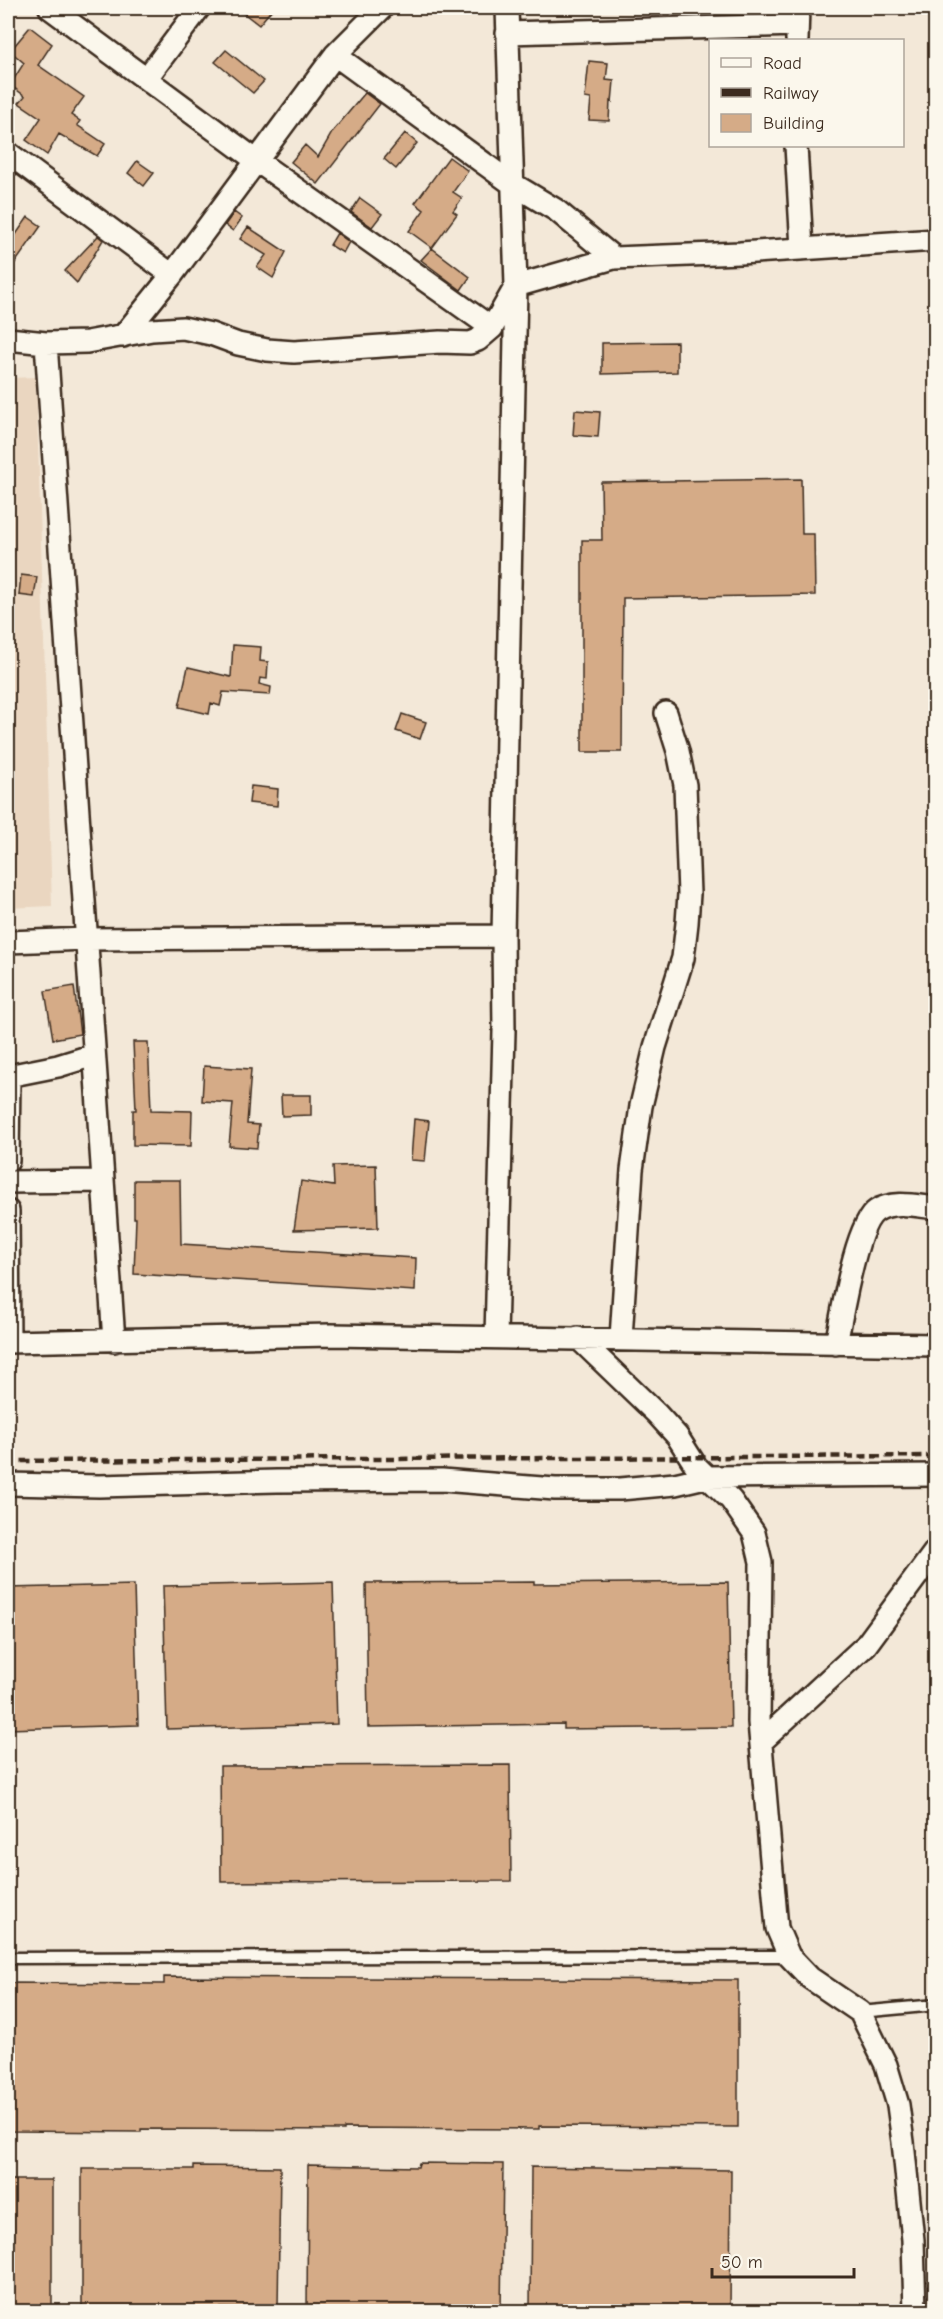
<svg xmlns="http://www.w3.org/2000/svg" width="943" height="2319" font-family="'Comic Neue',sans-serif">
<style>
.built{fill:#ead6c0}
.building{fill:#d5ab87;stroke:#3b2a1e;stroke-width:1.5}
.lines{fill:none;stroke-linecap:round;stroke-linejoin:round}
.lane-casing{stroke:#3b2a1e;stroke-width:15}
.street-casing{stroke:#3b2a1e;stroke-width:26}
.lane{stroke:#fbf7ec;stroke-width:10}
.street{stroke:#fbf7ec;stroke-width:21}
.rail{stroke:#3b2a1e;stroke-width:4.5;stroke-dasharray:9 4.5;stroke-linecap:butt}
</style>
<rect width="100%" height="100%" fill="#f3e8d8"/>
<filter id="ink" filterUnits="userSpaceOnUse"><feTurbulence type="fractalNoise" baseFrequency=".0167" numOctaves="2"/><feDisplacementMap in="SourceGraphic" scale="12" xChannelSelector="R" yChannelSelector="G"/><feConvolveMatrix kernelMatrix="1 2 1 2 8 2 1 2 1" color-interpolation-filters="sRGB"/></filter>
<g filter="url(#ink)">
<path class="built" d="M36,377L52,906L8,908V378Z"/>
<path class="building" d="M237,8H273L259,25Z
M30,27L52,44L38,65L84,97L71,115L80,121L77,125L105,144L97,156L59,134L47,155L26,140L41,118L19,103L25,96L10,85L24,63L10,51Z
M226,50L264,81L253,93L215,62Z
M589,61L608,63L606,80L614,81L612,102L610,101L609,121L589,120L591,99L585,98Z
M365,93L380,104L318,184L291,162L305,145L318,157L333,131Z
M405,133L417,143L396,169L384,159Z
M449,157L468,171L453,192L462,198L453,211L457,214L432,248L470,277L461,290L421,260L432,248L409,231L424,210L415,203Z
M137,161L154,173L144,186L128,173Z
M360,198L382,214L372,227L351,212Z
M234,212L242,218L233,231L225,225Z
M28,217L41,226L8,273V246Z
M248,227L286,252L273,278L257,267L266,255L240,239Z
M337,233L349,242L343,253L330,245Z
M98,236L103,240L77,283L65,271Z
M677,342V372L602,374V343Z
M575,410L600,412L598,437L573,435Z
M801,479L802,534H814L815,595L623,598L622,752H582V540H602L601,482Z
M21,575L37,577L34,597L19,595Z
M233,645L261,647L260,661L268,662L267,679L260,678L259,684L271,687L270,695L223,692L220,706L211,703L209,714L179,707L188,667L231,677Z
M402,714L426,722L420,739L396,731Z
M251,786L278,789L277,806L249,803Z
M74,986L80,1034L53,1039L45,991Z
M133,1042H148L151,1110L192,1111L191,1146L133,1145V1110H136Z
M204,1066L251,1069L247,1124L259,1125L257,1148L229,1146L233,1103L202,1101Z
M281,1095H311V1115L282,1116Z
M414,1119L429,1121L425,1161L411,1160Z
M376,1165L378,1228L294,1230L301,1181L334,1186L333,1166Z
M134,1180H180L181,1244L416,1258L415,1291L134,1274L136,1218H134Z
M333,1582L337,1724L167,1729L163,1586Z
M534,1582V1584L728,1582L731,1727L564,1729V1724L368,1727L366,1583Z
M134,1585L138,1725L8,1729V1588Z
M510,1765L511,1881L221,1882L220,1766Z
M164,1977L738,1980V2127L539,2126V2129L344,2128V2130L141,2129V2132L8,2131V1983L164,1984Z
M419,2163L503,2164L501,2312L307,2310L308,2165L418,2167Z
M194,2166L280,2167L278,2309L169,2307V2311L82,2310V2169H194Z
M531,2167L731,2170L730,2312H530Z
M8,2180H52V2308H8Z"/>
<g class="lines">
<g class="lane-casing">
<path id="lane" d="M8,1958L789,1956
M860,2012L936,2005"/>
</g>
<g class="street-casing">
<path id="street" d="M50,8L257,161L492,328
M507,33L797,25
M797,40L798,8
M335,55L511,183L556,210L614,258
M146,79L199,8
M796,146L802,248
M8,153L172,275
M123,336L172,275L335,55L382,8
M8,339L46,343L87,342L152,330L183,328L211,334L238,344L267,350L294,352L440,342L470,343L478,340L492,328L516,286L614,258L740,253L936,240
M46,343L114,1341
M8,942L87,939L503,936
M8,1076L58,1066L94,1055
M8,1161L9,1076
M8,1182L103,1181
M8,1211L9,1342
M496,1336L504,1031L503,936L516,286L507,8
M578,1338L657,1414L677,1436L696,1466L731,1500L754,1533L761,1562L759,1722L777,1928L789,1956L810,1978L860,2012L886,2065L898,2105L903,2142L913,2240L915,2312
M621,1338L632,1170L641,1106L655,1047L683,958L687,923L689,894L685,785L678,751L666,713
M8,1342L331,1335L936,1345
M836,1344C842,1317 855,1225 876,1211C893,1200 917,1206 936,1208
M8,1484L99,1486L277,1481L442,1480L555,1489H620L675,1484L705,1477L936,1475
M761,1742L866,1645L936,1550"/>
</g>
<use href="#lane" class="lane"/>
<use href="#street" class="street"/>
<path class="rail" d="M8,1461L936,1456"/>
</g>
</g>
<rect width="943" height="2319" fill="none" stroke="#fbf7ec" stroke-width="30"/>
<rect x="15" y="15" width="913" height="2289" fill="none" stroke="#3b2a1e" stroke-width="2" filter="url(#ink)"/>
<rect x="709" y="39" width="195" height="108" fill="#fbf7ec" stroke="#aea59a" stroke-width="1.5"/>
<rect x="721" y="58" width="30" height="9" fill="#fbf7ec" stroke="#aea59a" stroke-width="1.5"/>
<text x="763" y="69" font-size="18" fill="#3b2a1e">Road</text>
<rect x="721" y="88" width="30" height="9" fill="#3b2a1e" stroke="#aea59a" stroke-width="1.5"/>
<text x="763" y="99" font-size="18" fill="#3b2a1e">Railway</text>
<rect x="721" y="114" width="30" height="18" fill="#d5ab87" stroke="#aea59a" stroke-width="1.5"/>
<text x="763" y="129" font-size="18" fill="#3b2a1e">Building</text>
<path d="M712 2268v9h142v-9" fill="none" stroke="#3b2a1e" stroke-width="3"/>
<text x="721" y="2268" font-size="18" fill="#3b2a1e" stroke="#fbf7ec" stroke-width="4.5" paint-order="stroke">50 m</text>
</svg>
